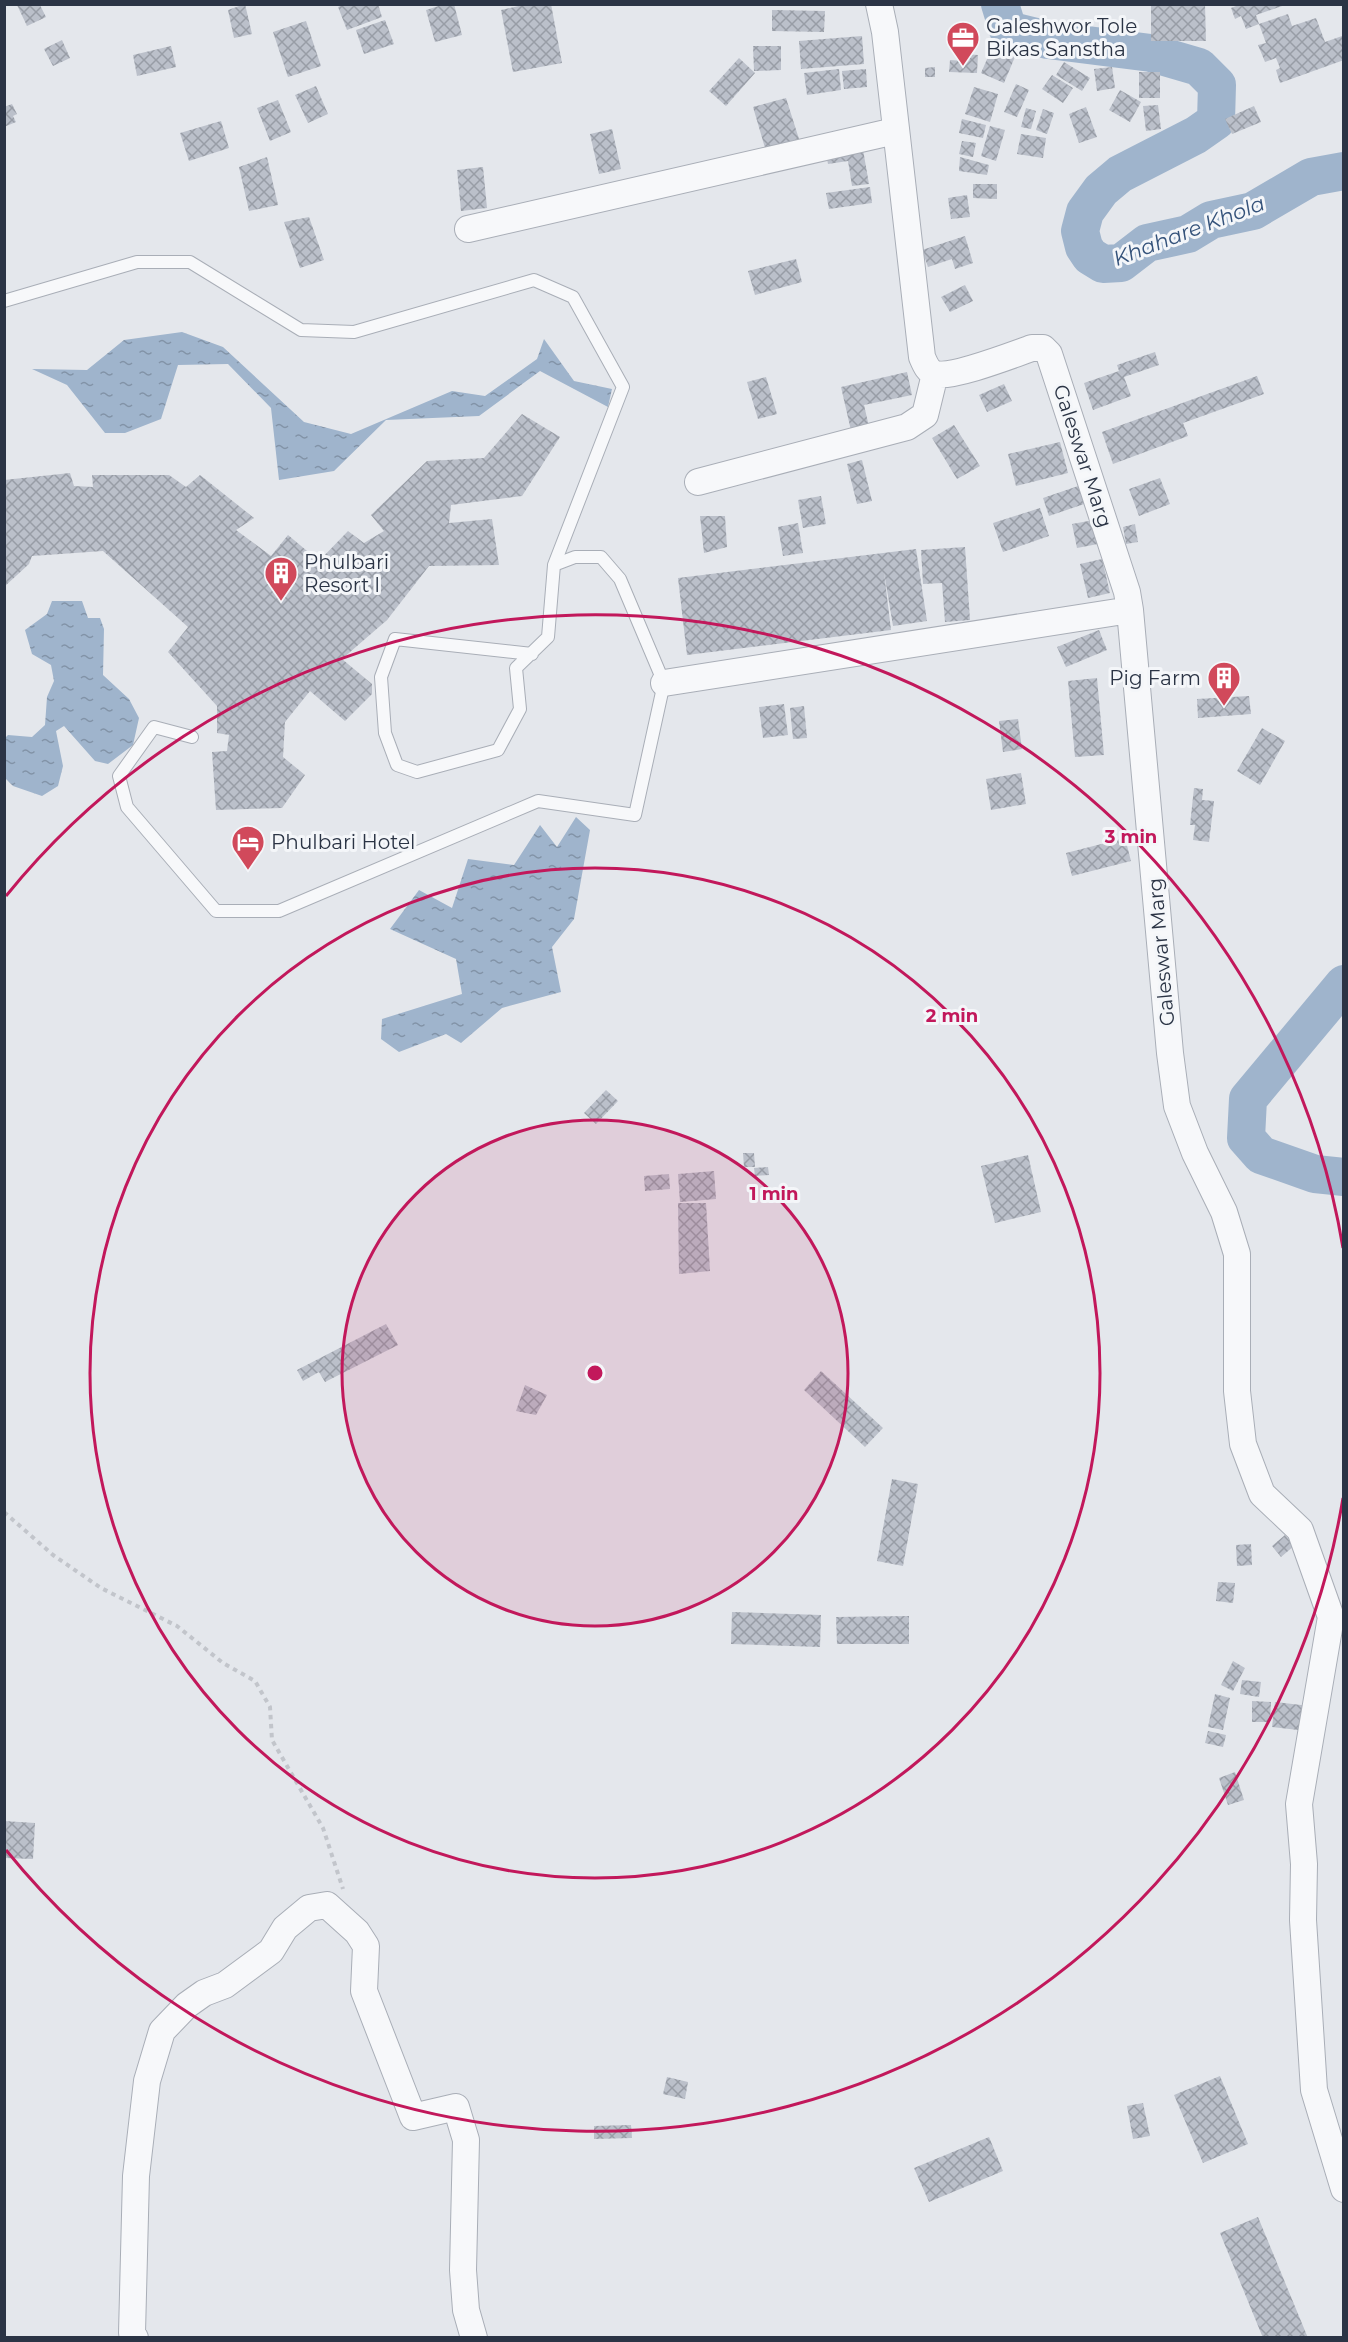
<svg xmlns="http://www.w3.org/2000/svg" width="1348" height="2342" font-family="Montserrat,sans-serif">
<style>
.water{fill:url(#water-ripples)}
.lines{fill:none;stroke-linecap:round;stroke-linejoin:round}
.river{stroke:#9fb4cc;stroke-width:38}
.building{fill:url(#building-cross-hatch)}
.lane-casing{stroke:#a9aeb7;stroke-width:14}
.street-casing{stroke:#a9aeb7;stroke-width:28}
.path{stroke:#c2c5cb;stroke-width:4;stroke-dasharray:4.5 4.5;stroke-linecap:butt}
.lane{stroke:#f7f8fa;stroke-width:12}
.street{stroke:#f7f8fa;stroke-width:26}
.ring{fill:none;stroke:#c2185b;stroke-width:3}
.labels{text-anchor:middle;stroke-width:6;stroke-linejoin:round;paint-order:stroke}
.poi-label{font-size:20px;fill:#2b3445;stroke:#f4f6f9;text-anchor:start}
.street-label{font-size:20px;fill:#2b3445;stroke:#f4f6f9}
.water-label{font-size:21px;font-style:italic;fill:#34527a;stroke:#f4f6f9}
.centre{fill:#c2185b;stroke:#f4f6f9;stroke-width:3}
.ring-label{font-size:18px;text-anchor:middle;font-weight:bold;fill:#c2185b;stroke:#f4f6f9;stroke-width:6;stroke-linejoin:round;paint-order:stroke}
</style>
<defs>
<pattern id="water-ripples" width="26" height="14" patternUnits="userSpaceOnUse" patternTransform="scale(1.5)"><rect width="26" height="14" fill="#9fb4cc"/><path d="M2 4q2-2 4 0t4 0M15 11q2-2 4 0t4 0" fill="none" stroke="#8293a7"/></pattern>
<pattern id="building-cross-hatch" width="8" height="8" patternUnits="userSpaceOnUse" patternTransform="scale(1.5)"><rect width="8" height="8" fill="#bbc0ca"/><path d="M0 0l8 8M0 8l8-8" fill="none" stroke="#989da6"/></pattern>
</defs>
<rect width="100%" height="100%" fill="#e4e7ec"/>
<path class="water" d="M182,332L223,347L304,422L351,434L452,391L485,396L537,359L544,339L574,381L612,389L608,407L540,371L479,416L386,420L334,471L279,480L271,408L228,364L178,365L161,419L125,433H105L67,385L32,369L87,370L124,340Z
M52,601H82L88,618H100L104,629L103,675L129,699L139,718L133,745L108,764L95,761L64,726L56,731L63,766L58,786L42,796L13,786L5,778L4,739L8,735L32,737L45,725L47,697L54,681L51,665L32,654L25,630L47,614Z
M576,817L590,830L574,919L552,947L561,992L502,1008L461,1043L446,1034L399,1052L381,1039L382,1019L462,994L456,959L390,929L419,890L452,908L468,859L514,865L540,825L557,847Z"/>
<g class="lines">
<path class="river" d="M1000,4L1008,30L1048,40L1151,53L1199,67L1217,85L1216,121L1196,135L1120,174L1101,190L1085,212L1080,231L1084,247L1090,256L1103,264L1121,263L1147,243L1188,234L1211,220L1253,211L1311,177L1344,171
M1344,984L1248,1099L1246,1138L1261,1155L1315,1174L1344,1177"/>
</g>
<path class="building" d="M245,4L252,34L234,38L228,10Z
M344,4H378L382,17L347,30L338,7Z
M445,4H454L462,35L435,42L426,10Z
M527,4H551L562,63L513,72L501,10Z
M1151,4H1205L1206,41H1151Z
M1241,4H1285V5L1256,15L1259,24L1246,29L1241,16L1235,19L1231,8Z
M17,5H40L46,17L27,26Z
M772,10L825,11L824,32L772,31Z
M1288,14L1292,26L1316,18L1325,42L1342,36L1344,60L1280,83L1276,70L1280,68L1276,58L1265,62L1258,45L1266,43L1259,24Z
M385,20L394,44L364,54L356,30Z
M306,21L321,66L288,77L273,32Z
M862,36L864,64L801,69L799,41Z
M62,40L70,58L53,66L44,49Z
M994,43L1017,52L1004,83L981,73Z
M171,46L176,67L137,76L133,55Z
M753,46H781V70L754,71Z
M964,54L978,55L977,73L949,72L950,60L964,61Z
M739,58L755,73L726,106L709,91Z
M1064,62L1090,78L1082,91L1056,75Z
M935,67V77H925V68Z
M1112,67L1115,88L1097,91L1094,69Z
M839,69L841,90L807,95L804,73Z
M866,69L867,87L844,89L842,71Z
M1139,72H1160V98H1139Z
M1052,75L1073,88L1063,103L1042,89Z
M1016,84L1029,90L1017,117L1004,112Z
M316,86L328,114L308,123L295,95Z
M974,87L998,94L990,122L965,114Z
M1120,90L1141,102L1130,122L1109,110Z
M786,98L799,139L765,148L753,107Z
M278,100L291,132L270,141L257,108Z
M12,104L17,114L13,116L16,122L4,127V107Z
M1158,105L1161,129L1146,131L1143,106Z
M1254,106L1261,122L1232,134L1225,119Z
M1086,107L1097,137L1079,143L1069,114Z
M1026,108L1036,111L1031,129L1021,127Z
M1043,109L1054,113L1047,134L1036,130Z
M962,119L986,125L983,138L959,133Z
M221,121L229,148L189,161L180,133Z
M990,126L1005,130L996,161L981,156Z
M612,129L621,169L599,174L590,134Z
M1021,134L1046,138L1043,158L1017,154Z
M962,141L976,143L973,157L959,154Z
M862,144L869,184L852,186L848,161L828,164L825,150Z
M267,157L278,205L249,211L239,167Z
M960,157L989,165L987,175L959,171Z
M483,167L487,208L461,211L457,170Z
M973,184H997V199L973,198Z
M870,187L872,203L829,209L826,193Z
M967,195L970,217L951,219L948,198Z
M309,217L324,260L300,268L284,222Z
M965,236L973,263L955,269L952,259L928,267L922,250Z
M796,259L802,282L755,295L748,271Z
M965,285L973,301L950,312L941,297Z
M1155,352L1159,365L1124,377L1131,396L1093,410L1084,383L1119,371L1117,365Z
M907,372L912,395L864,405L870,431L852,435L841,387Z
M1257,376L1264,394L1183,423L1188,436L1113,464L1102,432Z
M766,377L777,414L758,419L747,382Z
M1004,384L1012,401L987,412L979,395Z
M522,414L560,437L522,496L451,505L449,523L492,519L499,565L429,566L387,620L342,659L372,684V694L345,721L310,691L285,722L283,757L305,775L282,808L216,810L212,752L227,751L229,735L217,733V706L168,652L188,627L103,551L32,556L29,564L4,587V480L70,473L74,486L93,487L92,475H169L186,487L200,475L254,518L236,530L271,556L288,535L319,561L348,531L364,543L384,531L371,515L427,461L484,458Z
M954,425L980,466L957,479L932,438Z
M1060,442L1068,473L1016,486L1008,454Z
M862,460L872,501L857,504L847,464Z
M1160,478L1170,504L1139,516L1129,489Z
M1084,484L1090,502L1049,516L1043,498Z
M821,496L826,524L803,528L798,500Z
M1040,508L1049,536L1003,552L993,523Z
M700,516H725L727,547L704,553Z
M1094,520L1098,544L1077,548L1072,524Z
M798,523L803,553L783,556L778,527Z
M1135,524L1138,542L1126,544L1123,527Z
M965,547L970,620L945,622L942,583L923,584L921,550Z
M916,549L927,621L893,626L884,572L891,630L687,655L678,578Z
M1102,559L1110,593L1088,598L1080,564Z
M1099,630L1107,650L1066,667L1057,647Z
M1097,678L1104,755L1075,757L1068,681Z
M1249,696L1251,714L1198,718L1197,699Z
M784,704L788,735L763,738L759,707Z
M804,706L807,738L793,739L790,708Z
M1018,719L1022,749L1003,752L999,721Z
M1262,728L1285,741L1260,785L1237,771Z
M1021,773L1026,804L991,810L986,779Z
M1194,788L1203,789L1202,800L1214,801L1209,842L1193,840L1195,825H1190Z
M1125,838L1131,861L1072,876L1066,853Z
M606,1090L618,1101L596,1124L584,1113Z
M743,1153H754L755,1167H744Z
M1028,1155L1041,1212L995,1223L981,1166Z
M768,1167L769,1175L755,1176L754,1168Z
M714,1171L716,1199L680,1202L678,1174Z
M669,1174L670,1189L645,1191L644,1176Z
M678,1203H706L710,1271L679,1274Z
M386,1324L398,1345L325,1382L319,1372L303,1381L297,1370Z
M821,1371L883,1428L865,1447L804,1390Z
M525,1385L547,1395L536,1415L516,1411Z
M892,1479L918,1484L903,1566L877,1561Z
M1285,1535L1294,1546L1281,1557L1272,1546Z
M1251,1544L1252,1565L1237,1566L1236,1545Z
M1218,1582L1235,1583L1233,1603L1216,1601Z
M732,1612L821,1615L820,1647L731,1644Z
M909,1616V1644H837L836,1617Z
M1233,1661L1245,1668L1233,1691L1221,1685Z
M1242,1680L1261,1682L1259,1697L1240,1694Z
M1215,1694L1230,1698L1223,1730L1208,1727Z
M1252,1701L1271,1702L1270,1722H1252Z
M1275,1702L1310,1706L1307,1731L1272,1727Z
M1208,1731L1226,1735L1223,1747L1205,1743Z
M1235,1772L1244,1800L1228,1805L1219,1778Z
M4,1821L35,1823L33,1859L4,1858Z
M1220,2076L1248,2144L1203,2163L1174,2095Z
M667,2077L688,2082L685,2099L663,2094Z
M1143,2103L1150,2136L1133,2139L1127,2106Z
M631,2125L632,2138L594,2139V2126Z
M989,2137L1003,2171L929,2202L914,2168Z
M1258,2217L1308,2338H1263L1220,2233Z"/>
<g class="lines">
<g class="lane-casing">
<path id="lane" d="M4,301L137,262H190L301,330L354,332L534,280L573,297L623,387L554,565L548,637L516,668L520,709L498,750L417,772L397,765L385,733L381,677L395,639L532,654
M192,737L154,727L119,776L127,807L216,911H279L538,801L635,815L664,683L620,579L601,557H575L554,565"/>
</g>
<g class="street-casing">
<path id="street" d="M879,4L885,32L922,357C925,364 928,372 936,374C953,378 1012,355 1032,348H1043L1049,354L1127,592L1130,610L1170,1053L1177,1106L1195,1153L1224,1212L1237,1254V1391L1243,1444L1262,1494L1300,1530L1331,1617L1299,1804L1304,1864L1303,1920L1314,2090L1344,2189
M468,229L895,131
M698,482L907,427L925,415L935,374
M664,683L1130,610
M135,2338L132,2333L136,2176L147,2081L162,2031L187,2005L204,1993L225,1985L271,1951L285,1928L309,1908L327,1905L357,1932L366,1946L364,1991L413,2117L456,2107L466,2140L463,2270L466,2310L474,2338"/>
</g>
<path class="path" d="M4,1512L53,1555L101,1588L177,1626L223,1663L255,1681L270,1707L272,1740L323,1828L343,1889"/>
<use href="#lane" class="lane"/>
<use href="#street" class="street"/>
</g>
<circle cx="595" cy="1373" r="253" fill="#c2185b" fill-opacity=".12"/>
<g class="ring">
<circle cx="595" cy="1373" r="253"/>
<circle cx="595" cy="1373" r="505"/>
<path d="M1343 1498A758 758 0 0 1 6 1850M6 896A758 758 0 0 1 1343 1248"/>
</g>
<defs>
<g id="office-pin" transform="scale(1.725)"><path d="M0 17L-7.5 6A9.5 9.5 0 1 1 7.5 6Z" fill="#d1495b" stroke="#f4f6f9"/><path d="M-6-3h4V-5.5h4V-3h4V5H-6ZM-1-4.5V-3h2v-1.5ZM-6 0V1H6V0Z" fill="#fff"/></g>
<g id="building-pin" transform="scale(1.725)"><path d="M0 17L-7.5 6A9.5 9.5 0 1 1 7.5 6Z" fill="#d1495b" stroke="#f4f6f9"/><path d="M-4-6H4V6H1V3H-1V6H-4ZM-2.5-4.3h1.7v1.8h-1.7ZM.8-4.3h1.7v1.8H.8ZM-2.5-1h1.7V.8h-1.7ZM.8-1h1.7V.8H.8Z" fill="#fff"/></g>
<g id="hotel-pin" transform="scale(1.725)"><path d="M0 17L-7.5 6A9.5 9.5 0 1 1 7.5 6Z" fill="#d1495b" stroke="#f4f6f9"/><path d="M-6-4.5h1.5V1H6V5H4.5V3h-9V5H-6ZM-4 0a1.8 1.8 0 1 1 3.6 0ZM.5 0V-2.5h3Q6-2.5 6 0Z" fill="#fff"/></g>
</defs>
<g fill-rule="evenodd">
<use href="#office-pin" x="963" y="38"/>
<use href="#building-pin" x="281" y="573"/>
<use href="#building-pin" x="1224" y="678"/>
<use href="#hotel-pin" x="248" y="842"/>
</g>
<g class="labels">
<g class="poi-label">
<text x="986" y="33">Galeshwor Tole<tspan x="986" dy="23">Bikas Sanstha</tspan></text>
<text x="304" y="569">Phulbari<tspan x="304" dy="23">Resort l</tspan></text>
<text x="1201" y="685" text-anchor="end">Pig Farm</text>
<text x="271" y="849">Phulbari Hotel</text>
</g>
<g class="street-label">
<text transform="translate(1083 456) rotate(72)" y="7">Galeswar Marg</text>
<text transform="translate(1161 952) rotate(-95)" y="7">Galeswar Marg</text>
</g>
<g class="water-label">
<text transform="translate(1189 231) rotate(-21)" y="7">Khahare Khola</text>
</g>
</g>
<circle cx="595" cy="1373" r="9" class="centre"/>
<g class="ring-label">
<text x="1131" y="843">3 min</text>
<text x="952" y="1022">2 min</text>
<text x="774" y="1200">1 min</text>
</g>
<rect width="1348" height="2342" fill="none" stroke="#2b3445" stroke-width="12"/>
</svg>
